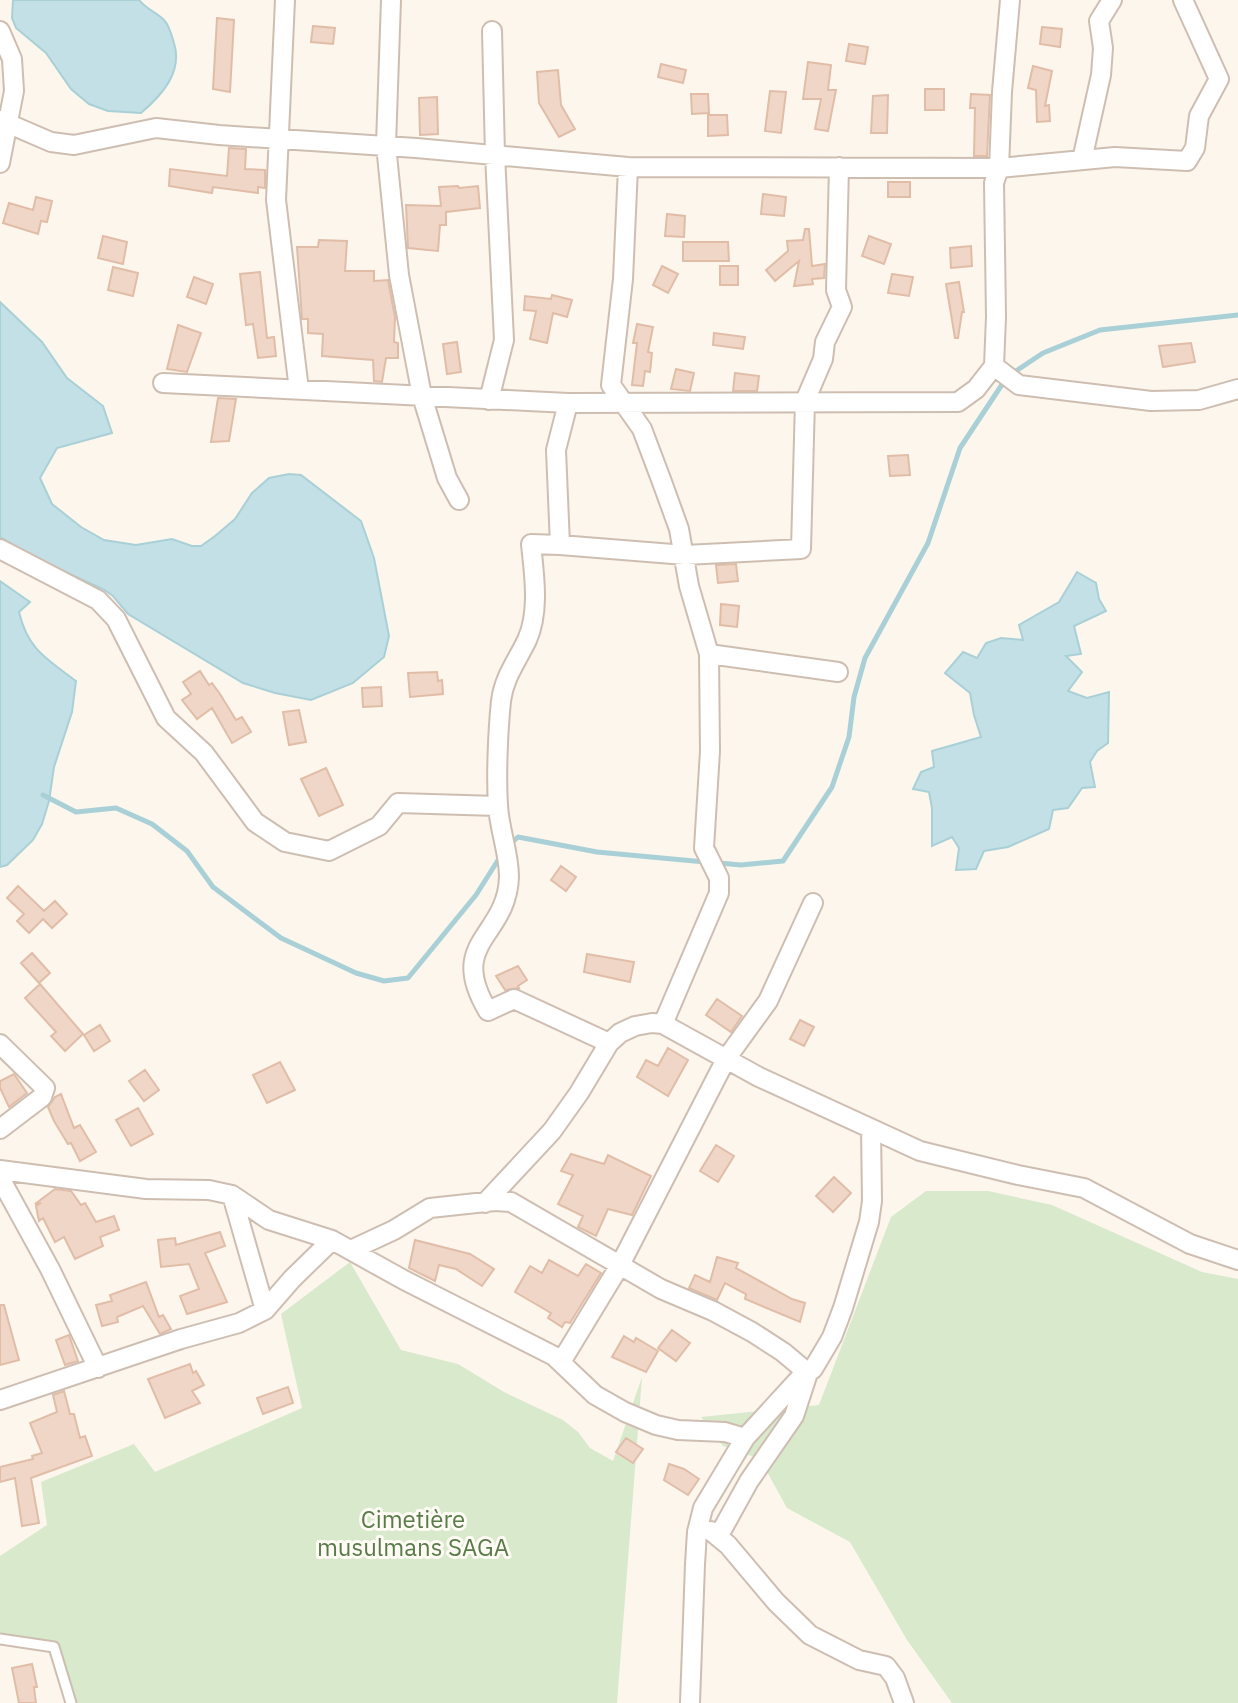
<svg xmlns="http://www.w3.org/2000/svg" width="1238" height="1703" font-family="'IBM Plex Sans',sans-serif">
<style>
.green{fill:#d8e9cc}
.water{fill:#c2e0e5;stroke:#a9d0d6;stroke-width:2}
.lines{fill:none;stroke-linecap:round;stroke-linejoin:round}
.stream{stroke:#a9d0d6;stroke-width:5}
.building{fill:#efd6c7;stroke:#e1bda8;stroke-width:2}
.service-casing{stroke:#cebeb2;stroke-width:13}
.minor-casing{stroke:#cebeb2;stroke-width:22}
.service{stroke:#fff;stroke-width:9}
.minor{stroke:#fff;stroke-width:18}
.labels{text-anchor:middle;stroke-width:6;stroke-linejoin:round;paint-order:stroke}
.park-label{font-size:24px;fill:#597b49;stroke:#fefaf4}
</style>
<rect width="100%" height="100%" fill="#fcf6ed"/>
<path class="green" d="M926,1191H988L1052,1205L1202,1272L1238,1279V1703H952L907,1640L850,1542L787,1508L760,1459L723,1446L701,1417L819,1405L891,1217Z
M350,1262L401,1350L458,1364L504,1392L563,1420L578,1432L590,1448L613,1461L642,1377L617,1703H76L59,1645L0,1634V1556L47,1525L41,1482L134,1444L155,1472L302,1408L281,1314Z"/>
<path class="water" d="M13,0H139C146,9 156,12 164,20C169,25 172,36 174,43C183,72 162,95 141,113L108,111L89,104L71,89L46,53L16,28L12,18Z
M0,302L42,342L67,378L103,406L112,433L57,448L40,478L52,504L81,527L104,540L136,545L172,539L192,546H201L215,536L235,519L252,493L269,478L289,474L301,475L361,521L374,558L389,636L384,657L353,683L311,700L275,693L243,683L128,614L113,596L103,589L38,560L0,537Z
M1077,572L1096,583L1099,599L1106,611L1074,626L1081,654L1066,656L1082,672L1068,691L1087,698L1109,692L1108,743L1097,751L1090,762L1095,787L1082,788L1068,808L1053,810L1049,829L1008,847L984,851L976,869L956,870L959,848L952,837L932,846V808L929,792L913,789L921,772L934,767L932,751L981,737L974,715L970,693L945,673L963,652L977,658L986,643L1001,638L1023,640L1019,625L1059,602Z
M0,581L30,602L19,612C28,650 47,659 76,681L72,712L54,767L49,801L42,824L33,840L7,865L0,867Z"/>
<g class="lines">
<path class="stream" d="M43,795L76,812L116,808L152,824L187,851L213,887L281,938L356,973L384,981L408,978L476,895L500,857
M508,846L518,837L597,852L705,862
M719,863L741,865L783,861L832,787L849,737L854,697L865,658L928,543L960,448L1007,377L1043,353L1100,330L1238,315"/>
</g>
<path class="building" d="M217,18L234,20L230,92L213,89Z
M313,26L335,28L333,44L311,42Z
M1042,27L1062,29L1060,47L1040,44Z
M849,44L868,47L865,64L846,61Z
M808,62L831,65L828,90H836L828,131L815,129L821,99H803Z
M661,64L686,70L683,83L658,77Z
M1033,66L1052,71L1045,106L1049,105L1050,121L1037,122L1036,90L1028,88Z
M558,70L561,105L575,129L559,137L539,103L537,72Z
M925,89H944V110H925Z
M770,91L786,92L781,133L765,131Z
M691,94H708L709,113L692,114Z
M971,94L990,95L987,156H974L975,108H970Z
M888,95L887,133H871L873,96Z
M437,97L438,134L420,135L419,98Z
M708,115H727L728,135L708,136Z
M229,148L246,149L245,169L265,170V188L258,187V193L213,187L212,193L169,186L170,169L227,176Z
M888,182H910V197H888Z
M458,186L459,188L478,186L480,208L446,212V225H440L438,251L408,248L406,205L441,206L439,187Z
M763,194L786,197L784,216L761,214Z
M36,197L52,201L47,222L41,221L38,234L3,223L9,203L33,210Z
M667,214L685,216L684,237L665,236Z
M805,229H809L812,266L825,264L824,278L812,279L813,284L794,286L799,261L775,281L766,270L788,251L787,241L803,240Z
M103,236L127,242L123,264L98,258Z
M869,236L891,244L884,264L862,256Z
M319,240L347,241L345,271H374V281L388,280L395,317L394,342L398,343V358H386L382,382L374,381L373,360L322,356L323,334L308,333V319H302L297,247H318Z
M683,242H728L729,261H683Z
M971,246L972,266L951,268L950,248Z
M662,266L678,274L668,293L653,285Z
M720,266H738V285H720Z
M113,267L138,273L133,296L108,290Z
M260,272L267,338L274,337L276,356L258,358L253,324L246,325L240,274Z
M892,274L913,277L909,296L888,293Z
M194,277L213,284L206,304L187,297Z
M959,282L964,312H962L958,338H955L946,284Z
M552,295L572,300L567,317L553,313L547,343L530,339L536,311L524,310L525,296L551,299Z
M637,324L653,327L648,352L652,353L650,372L645,371L643,386L632,385L637,343H633Z
M178,325L201,333L187,372L167,369Z
M714,333L745,337L743,349L713,345Z
M457,342L461,372L447,374L443,344Z
M1191,343L1195,362L1163,367L1159,346Z
M676,369L694,373L690,391L671,389Z
M735,373L759,376L757,391H733Z
M218,398L236,399L229,441L211,442Z
M908,455L910,475L890,476L888,456Z
M736,564L738,581L718,583L716,565Z
M721,604L739,606L737,627L720,625Z
M200,671L209,685L212,683L220,694L236,720L242,717L251,732L232,743L212,708L197,719L182,700L191,694L183,682Z
M437,672L438,681L442,680L443,694L410,697L408,673Z
M381,687L382,706L363,707L362,688Z
M299,710L306,742L289,745L283,712Z
M326,768L343,805L319,816L301,779Z
M561,866L576,877L566,891L551,880Z
M18,886L44,911L55,901L67,914L52,928L43,919L29,933L17,921L24,914L7,898Z
M32,953L50,973L39,983L21,963Z
M587,954L634,962L630,982L584,972Z
M518,966L527,980L518,986L519,988L505,990L496,976Z
M40,984L83,1034L65,1051L51,1036L56,1032L25,998Z
M717,999L742,1016L731,1032L706,1015Z
M800,1020L814,1027L804,1046L790,1039Z
M100,1025L110,1041L94,1051L84,1035Z
M668,1048L688,1060L668,1096L637,1077L646,1060L658,1066Z
M280,1062L295,1090L267,1103L253,1075Z
M145,1070L159,1090L144,1101L129,1081Z
M14,1074L27,1093L9,1107L0,1088V1081Z
M61,1094L74,1128L80,1125L96,1152L80,1161L71,1143L68,1144L54,1121L48,1107L55,1097Z
M138,1108L153,1134L131,1146L116,1120Z
M716,1145L734,1156L718,1182L700,1171Z
M571,1154L604,1164L608,1155L651,1176L632,1215L608,1209L596,1236L578,1227L583,1216L558,1204L573,1175L561,1171Z
M834,1177L851,1193L833,1212L816,1196Z
M55,1189L71,1191L81,1205L85,1203L96,1222L114,1216L119,1230L100,1237L103,1246L75,1259L64,1237L55,1242L43,1218L39,1221L36,1206L41,1203L35,1204Z
M220,1232L225,1246L205,1253L227,1302L187,1314L180,1296L199,1289L189,1264L161,1267L158,1240L175,1238L176,1245Z
M415,1240L470,1254L494,1269L482,1286L456,1269L439,1265L435,1281L409,1268Z
M717,1257L738,1263L736,1268L792,1299L805,1303L800,1322L745,1299L746,1294L725,1283L717,1300L689,1288L695,1275L710,1282Z
M549,1260L578,1276L586,1264L601,1273L570,1323L565,1322L562,1327L548,1318L551,1313L515,1292L530,1266L542,1273Z
M146,1282L159,1317L163,1315L171,1329L160,1334L143,1306L117,1317L118,1322L102,1326L96,1305L112,1301L110,1295Z
M0,1305H4L19,1360L0,1365Z
M672,1330L690,1343L676,1361L658,1348Z
M69,1335L78,1361L65,1365L56,1340Z
M624,1336L634,1342L636,1338L658,1351L646,1372L612,1357Z
M190,1364L193,1373L196,1371L204,1385L192,1391L200,1403L165,1418L148,1379Z
M288,1387L293,1403L263,1414L257,1398Z
M64,1391L70,1414H74L80,1438L85,1436L92,1456L31,1478L39,1523L22,1526L15,1478L0,1482V1467L33,1459L32,1456L42,1453L30,1423L57,1412L53,1395Z
M626,1438L643,1449L633,1463L616,1452Z
M669,1464L684,1469L699,1479L688,1495L664,1480Z
M32,1664L37,1687H34L36,1703H19L12,1668Z"/>
<g class="lines">
<g class="service-casing">
<path id="service" d="M0,1639L54,1647L71,1703"/>
</g>
<g class="minor-casing">
<path id="minor" d="M285,0L276,200L299,390
M391,0L386,145L399,275L422,396L447,478L459,500
M1010,0L1002,92L999,168L994,183L996,317L994,366L1019,385L1151,401L1199,400L1238,389
M0,31L12,59L14,91L0,163
M0,120L51,142L74,145L156,128L219,135L416,148L628,167L999,168L1115,157L1187,161L1195,148L1199,116L1219,79L1183,0
M1082,160L1101,75L1103,48L1099,21L1112,0
M628,167L623,279L611,385L642,429L662,482L679,529L689,586L709,654L710,751L704,848L719,878V893L663,1024
M163,383L568,403L958,402L976,389L994,366
M489,400L504,340L495,155L492,31
M568,403L556,450L560,545L531,544C534,574 540,611 527,640C517,661 504,677 501,701C498,731 496,775 498,805C499,829 509,852 509,877C507,938 446,941 488,1011L514,999L609,1043
M560,545L685,555L801,549L805,401L823,359L825,342L842,307L836,290L839,167
M0,549L98,600L116,619L166,718L204,753L255,822L285,842L329,851L379,826L398,803L497,806
M709,654L838,672
M0,1044L45,1088L42,1097L0,1129
M0,1170L146,1189L209,1190L232,1195L269,1220L332,1240L404,1280L554,1356L595,1395L625,1412L656,1425L678,1430L725,1432L745,1438
M0,1178L50,1269L98,1368
M232,1195L265,1310
M485,1203L552,1131L579,1093L609,1043L620,1033L635,1026L652,1023L663,1024L759,1077L920,1151L1018,1175L1084,1188L1190,1244L1238,1260
M351,1250L394,1230L430,1208L495,1201L511,1202L661,1289L713,1311L752,1332L783,1352L808,1373L794,1416L749,1481L718,1537
M561,1362L620,1265L726,1059L768,1001L813,903
M0,1400L181,1339L239,1323L265,1310L292,1279L332,1240
M711,1531L728,1545L776,1602L810,1635L859,1660L886,1666L895,1678L904,1703
M690,1703L695,1564L697,1532L703,1508L745,1438L799,1379L813,1369L832,1337L843,1308L869,1222L872,1201L871,1129"/>
</g>
<use href="#service" class="service"/>
<use href="#minor" class="minor"/>
</g>
<g class="labels">
<g class="park-label">
<text x="413" y="1528">Cimetière<tspan x="413" dy="28">musulmans SAGA</tspan></text>
</g>
</g>
</svg>
